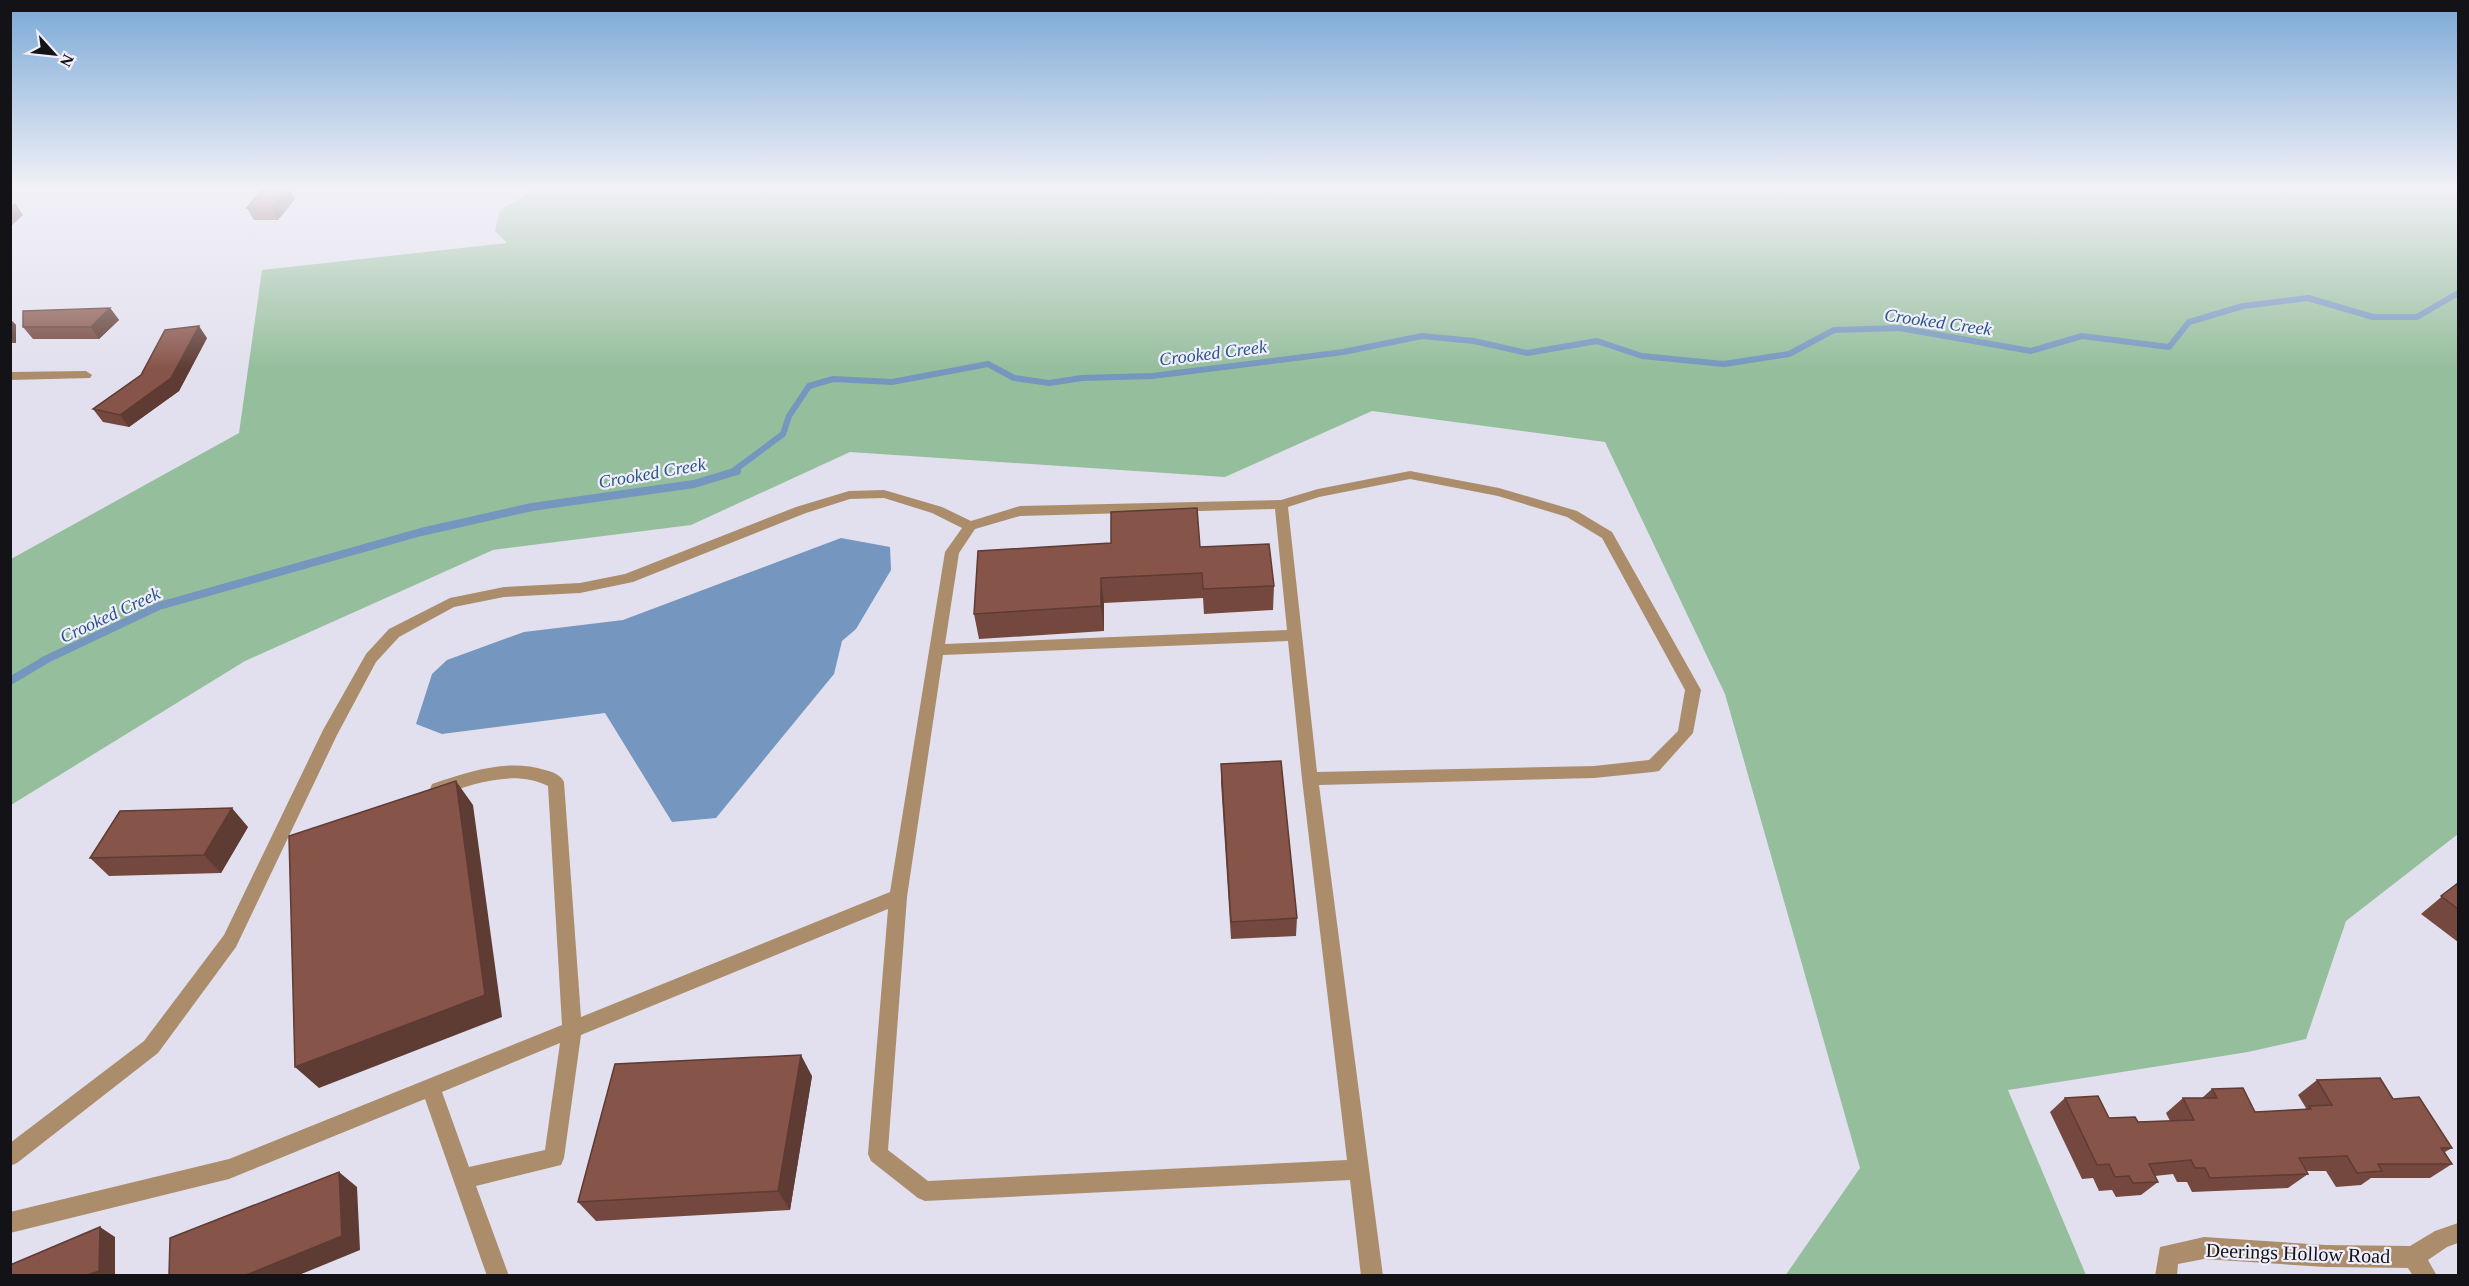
<svg xmlns="http://www.w3.org/2000/svg" width="2469" height="1286" font-family="Georgia,serif">
<style>
.green{fill:#95be9c}
.water{fill:#7596be}
.lines{fill:none;stroke-linecap:round;stroke-linejoin:round}
.stream-far1{stroke:#7596be;stroke-width:6}
.stream{stroke:#7596be;stroke-width:8}
.minor{fill:#ab8d6c;fill-rule:evenodd}
.wall{fill:#74483f}
.shaded-wall{fill:#5e3b33}
.building{fill:#875449;stroke:#5e3b33;stroke-width:1.5}
.labels{text-anchor:middle;stroke-width:4.5;stroke-linejoin:round;paint-order:stroke}
.water-label{font-size:18px;font-style:italic;fill:#275589;stroke:#f0eefb}
.near-street-label{font-size:20px;fill:#131217;stroke:#f0eefb}
</style>
<rect width="100%" height="100%" fill="#e2e0ee"/>
<path class="green" d="M534,190H2458V834L2346,921L2306,1039L2248,1052L2008,1090L2086,1275L1785,1276L1860,1168L1725,694L1605,442L1372,411L1225,477L850,452L691,525L493,550L245,661L11,805V559L239,433L262,270L507,243L495,231L500,210Z"/>
<path class="water" d="M841,538L890,547L891,570L856,629L842,641L834,674L716,818L672,822L605,713L442,734L416,724L432,674L447,660L524,632L623,620Z"/>
<g class="lines">
<path class="stream-far1" d="M732,472L783,434L789,416L809,386L833,379L892,382L988,364L1014,378L1049,383L1082,378L1152,376L1343,352L1422,336L1474,341L1527,353L1597,341L1642,356L1724,364L1789,354L1834,330L1899,328L2031,351L2082,336L2169,347L2189,322L2243,306L2308,298L2373,317H2417L2458,293"/>
<path class="stream" d="M10,681L47,659L159,606L421,532L532,507L694,484L737,471"/>
<path class="minor" d="M86,371L92,375L90,378L10,380V372Z
M1410,471L1499,488L1577,511L1612,532L1701,690L1693,733L1659,771L1653,772L1594,778L1319,785L1383,1276H1361L1350,1180L925,1201L918,1198L871,1161L868,1154L888,909L581,1035L564,1158L561,1165L476,1186L509,1276H487L425,1099L229,1179L10,1233V1212L229,1159L562,1025L548,786C513,769 473,784 438,796L432,794L430,789L432,784C468,772 508,758 545,770C553,772 561,775 564,782L581,1017L890,892L945,552L962,528L932,513L884,498L850,499L806,513L633,582L580,593L504,597L454,607L399,637L376,662L337,735L236,947L158,1053L17,1163L10,1166V1143L144,1041L224,935L323,730L366,654L389,629L450,598L504,587L580,583L625,574L796,507L849,491L884,490L942,507L971,521L1020,506L1281,500L1318,489ZM1410,479L1498,496L1567,517L1602,538L1685,690L1678,731L1649,760L1594,766L1317,772L1288,507L1319,497ZM1275,509L1287,630L945,644L959,553L975,529L1020,516ZM1288,641L1302,779L1347,1160L928,1181L888,1150L907,897L943,655ZM560,1043L545,1150L469,1167L442,1092Z
M2458,1223V1243L2447,1247L2428,1260L2437,1276H2413L2408,1268L2326,1267L2204,1259L2178,1264L2177,1276H2155L2160,1247L2204,1237L2326,1245L2410,1246L2435,1231Z"/>
</g>
<path class="wall" d="M295,199L278,220H254L247,208Z
M110,308L119,320L99,339H33L23,327Z
M10,319L16,325V343H10Z
M207,338L179,391L129,427L103,422L93,409L141,375Z
M1200,547L1274,586L1273,610L1204,614L1203,598L1104,603V631L979,639L974,614Z
M1221,764L1297,918L1296,936L1231,939L1221,782Z
M248,827L221,873L109,876L90,858Z
M2458,883V942L2421,914Z
M812,1076L790,1210L596,1221L578,1202Z
M2317,1080L2393,1099L2452,1148L2445,1152L2452,1164L2430,1178H2371L2361,1185L2336,1187L2326,1171H2306L2308,1174L2288,1188L2192,1192L2187,1182H2177L2173,1174L2155,1176L2158,1182L2141,1195L2116,1197L2112,1190L2099,1191L2093,1178L2082,1179L2050,1112L2065,1098L2109,1118L2138,1122L2170,1121L2166,1113L2183,1098H2202L2212,1089L2255,1112L2304,1110L2306,1108L2298,1095Z"/>
<path class="shaded-wall" d="M287,190H290L295,199L278,220L272,208Z
M15,203L23,215L10,227V207Z
M110,308L119,320L99,339L91,327Z
M10,319L16,325V343L10,336Z
M199,326L207,338L179,391L129,427L120,415Z
M1101,578L1104,603V631L1101,606Z
M456,781L473,805L502,1017L319,1088L295,1067Z
M232,808L248,827L221,873L204,855Z
M801,1055L812,1076L790,1210L778,1191Z
M339,1172L357,1187L360,1250L299,1275H246Z
M100,1227L115,1237V1275H88Z"/>
<path class="building" d="M262,190H287L272,208H247Z
M110,308L91,327H23V311Z
M199,326L171,378L120,415L93,409L141,375L165,330Z
M1197,508L1200,547L1269,544L1274,586L1203,589L1202,573L1101,578V606L974,614L978,551L1111,543V512Z
M1281,761L1297,918L1231,922L1221,764Z
M456,781L485,995L295,1067L289,836Z
M232,808L204,855L90,858L120,811Z
M2458,883V909L2441,896Z
M801,1055L778,1191L578,1202L615,1064Z
M2380,1078L2393,1099L2419,1097L2452,1148H2441L2452,1164H2378L2382,1171L2357,1173L2347,1156L2299,1158L2308,1174L2210,1178L2205,1168H2195L2191,1160L2149,1164L2158,1182L2133,1183L2129,1176L2115,1177L2109,1164L2097,1165L2065,1098L2098,1096L2109,1118L2135,1117L2138,1122L2194,1120L2183,1098H2217L2212,1089L2243,1088L2255,1112L2311,1109L2309,1106L2332,1105L2317,1080Z
M339,1172L342,1236L246,1275H169L170,1238Z
M100,1227L99,1271L88,1275H10V1265Z"/>
<linearGradient id="sky" x2="0" y2="1"><stop stop-color="#7aa8d7"/><stop offset="0.51" stop-color="#f2f1f7"/><stop offset="1" stop-color="#f2f1f7" stop-opacity="0"/></linearGradient>
<rect width="2469" height="370" fill="url(#sky)"/>
<g class="labels">
<g class="water-label">
<text transform="translate(1938 322) rotate(8)" y="6">Crooked Creek</text>
<text transform="translate(1213 353) rotate(-7)" y="6">Crooked Creek</text>
<text transform="translate(652 473) rotate(-10)" y="6">Crooked Creek</text>
<text transform="translate(110 615) rotate(-25)" y="6">Crooked Creek</text>
</g>
<g class="near-street-label">
<text transform="translate(2298 1253) rotate(2)" y="7">Deerings Hollow Road</text>
</g>
</g>
<rect width="2469" height="1286" fill="none" stroke="#131217" stroke-width="24"/>
<g transform="translate(54 54) rotate(117)" stroke="#f0eefb" stroke-width="4.5" paint-order="stroke">
<path d="M0-4.5L10 22L0 15L-10 22Z" fill="#131217"/>
<text y="-9" font-size="16" font-weight="bold" text-anchor="middle" fill="#131217">N</text>
</g>
</svg>
